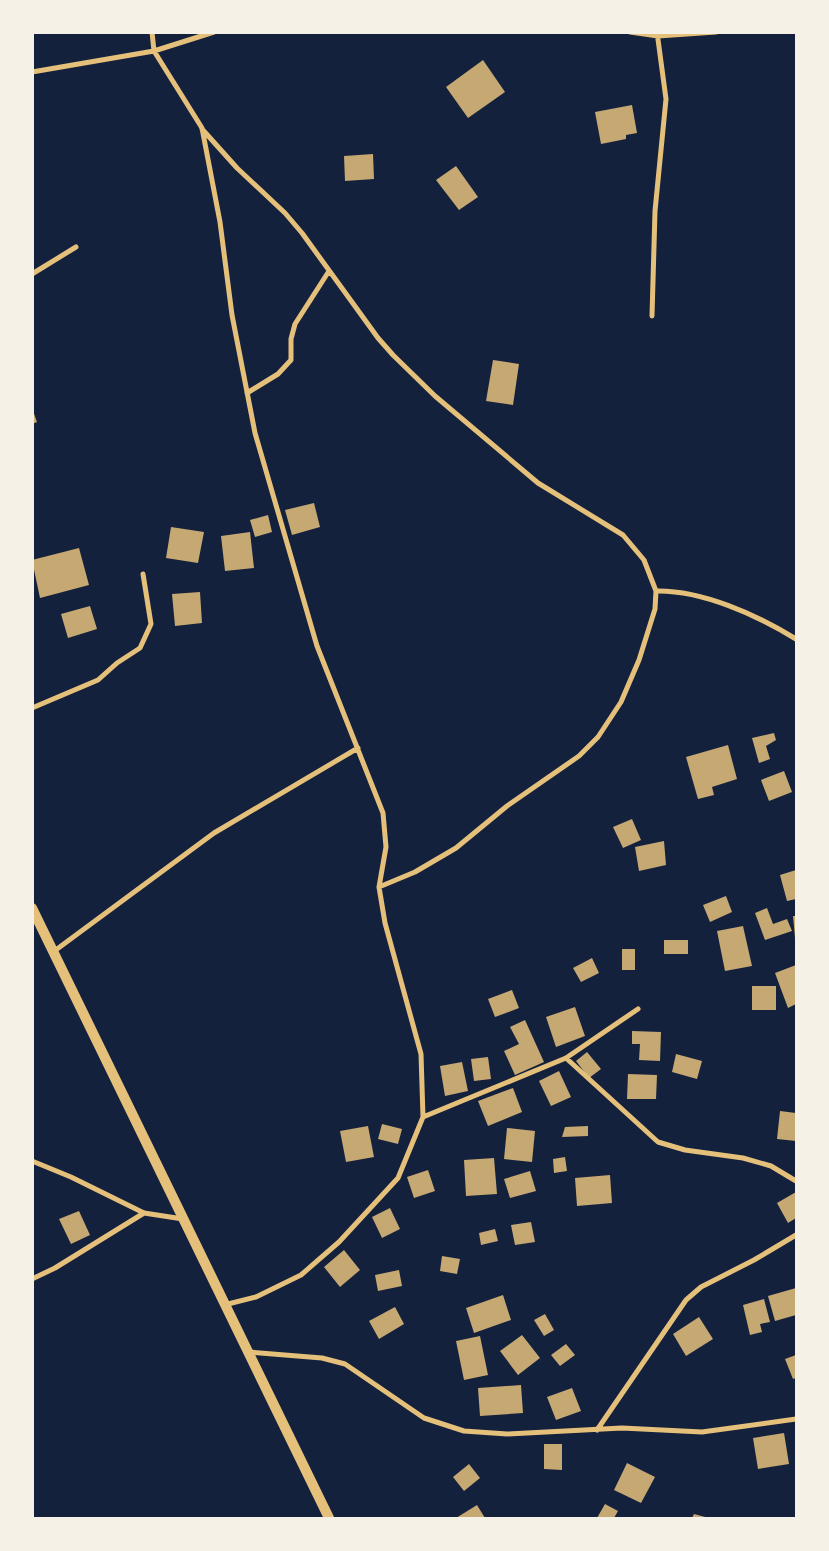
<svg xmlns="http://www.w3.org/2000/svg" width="829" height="1551" font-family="'Noto Sans',sans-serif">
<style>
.building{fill:#c6a872}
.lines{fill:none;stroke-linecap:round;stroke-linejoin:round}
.minor{stroke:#e5c07b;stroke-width:5}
.secondary{stroke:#e5c07b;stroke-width:10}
</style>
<rect width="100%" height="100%" fill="#14213d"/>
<path class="building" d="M483,60L505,92L468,118L446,87Z
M632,105L637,133L626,135V139L601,144L595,112Z
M373,154L374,179L345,181L344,156Z
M456,166L478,197L459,210L436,180Z
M493,360L519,364L513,405L486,401Z
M32,408L37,422L32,424Z
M314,503L320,527L292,535L285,510Z
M268,515L272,532L255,537L250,520Z
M171,527L204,532L198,563L166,558Z
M250,532L254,568L225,571L221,536Z
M79,548L89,585L40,598L32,560Z
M200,592L202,623L175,626L172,594Z
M90,606L97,629L68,638L61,614Z
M774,733L776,740L766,746L770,759L759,763L752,738Z
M728,745L737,779L712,787L714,795L698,799L686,757Z
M784,771L792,792L769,801L761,780Z
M632,819L641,840L623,848L613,827Z
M664,841L666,865L639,871L635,847Z
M796,870V899L787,901L780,875Z
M726,896L732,912L710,922L703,905Z
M767,908L773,924L787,919L792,931L765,940L755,913Z
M793,916H796V938H795Z
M743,926L752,966L725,971L717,931Z
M664,940H688V954H664Z
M622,949H635V970H622Z
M592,958L599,973L581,982L573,968Z
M796,965V1004L788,1008L775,973Z
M752,986H776V1010H752Z
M512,990L519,1008L495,1017L488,999Z
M575,1007L585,1036L556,1047L546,1017Z
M525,1020L544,1062L515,1075L504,1051L519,1044L510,1027Z
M632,1031L661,1032L660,1061L639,1060L640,1044H632Z
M587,1052L601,1069L589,1078L576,1061Z
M676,1054L702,1061L697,1079L672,1072Z
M488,1057L491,1079L474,1081L471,1059Z
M462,1062L468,1091L445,1096L440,1066Z
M559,1071L571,1097L551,1106L539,1081Z
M628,1074L657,1075L656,1099H627Z
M513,1088L522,1112L488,1126L478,1101Z
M780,1111L796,1113V1141L777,1139Z
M382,1124L402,1129L398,1144L378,1139Z
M368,1126L374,1157L346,1162L340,1131Z
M588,1126V1136L562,1137L565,1127Z
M507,1128L535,1131L532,1162L504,1159Z
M565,1157L567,1171L554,1173L553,1159Z
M494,1158L497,1194L466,1196L464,1160Z
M428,1170L435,1191L414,1198L407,1177Z
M530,1171L536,1191L510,1198L504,1179Z
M610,1175L612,1203L577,1206L575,1178Z
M796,1192V1218L788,1223L777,1203Z
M390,1208L400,1229L382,1238L372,1217Z
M79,1211L90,1235L71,1244L59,1219Z
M531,1222L535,1242L515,1245L511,1225Z
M495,1229L498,1241L481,1245L479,1233Z
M344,1250L360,1270L340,1287L324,1267Z
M442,1256L460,1259L457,1274L440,1271Z
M399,1270L402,1286L378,1291L375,1275Z
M796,1288V1315L775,1321L768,1296Z
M503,1295L511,1320L474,1333L466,1308Z
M764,1299L770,1322L760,1324L762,1332L750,1335L743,1305Z
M395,1307L404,1324L379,1339L369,1321Z
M545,1314L554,1330L544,1336L534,1320Z
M699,1317L713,1339L686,1356L673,1334Z
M522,1335L540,1358L518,1375L500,1351Z
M480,1336L488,1375L464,1380L456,1341Z
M566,1344L575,1355L560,1366L551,1355Z
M796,1355V1378L793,1379L785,1359Z
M521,1385L523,1413L480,1416L478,1388Z
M572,1388L581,1411L556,1420L547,1397Z
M784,1433L789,1464L758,1469L753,1438Z
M544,1444H562V1470L544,1469Z
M627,1463L655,1477L641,1503L614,1490Z
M469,1464L480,1478L464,1491L453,1477Z
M605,1504L618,1511L614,1518H597Z
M477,1505L485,1518H456Z
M694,1514L709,1518H692Z"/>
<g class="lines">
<path class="minor" d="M152,32L154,51L202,128L220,222L232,315L255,433L317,646L383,813L386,847L379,887L385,923L421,1054L423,1117L398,1178L339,1242L301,1275L256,1297L224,1305
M630,32L658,36L716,32
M32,72L154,51L214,32
M202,129L237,168L285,213L302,233L378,338L393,355L435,396L538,483L623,535L644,560L656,591L655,609L639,660L621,702L598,737L579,756L507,806L456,848L415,872L379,887
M32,274L76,247
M652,316L655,211L666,99L657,32
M247,393L278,374L291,360V339L295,324L329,271
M656,591C702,590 757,615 796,639
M32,708L98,680L117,663L140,648L151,624L143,574
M53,952L214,833L358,748
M566,1058L658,1142L685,1150L743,1158L771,1166L796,1181
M423,1117L566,1058L638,1009
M32,1161L71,1177L144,1213L183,1219
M32,1279L55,1268L144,1213
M249,1352L322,1358L345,1364L424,1418L464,1431L507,1434L622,1428L702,1432L796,1419
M597,1430L686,1300L701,1287L754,1260L796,1235"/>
<path class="secondary" d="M32,908L329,1518"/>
</g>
<rect width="829" height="1551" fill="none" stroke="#f6f1e7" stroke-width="68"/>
</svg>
